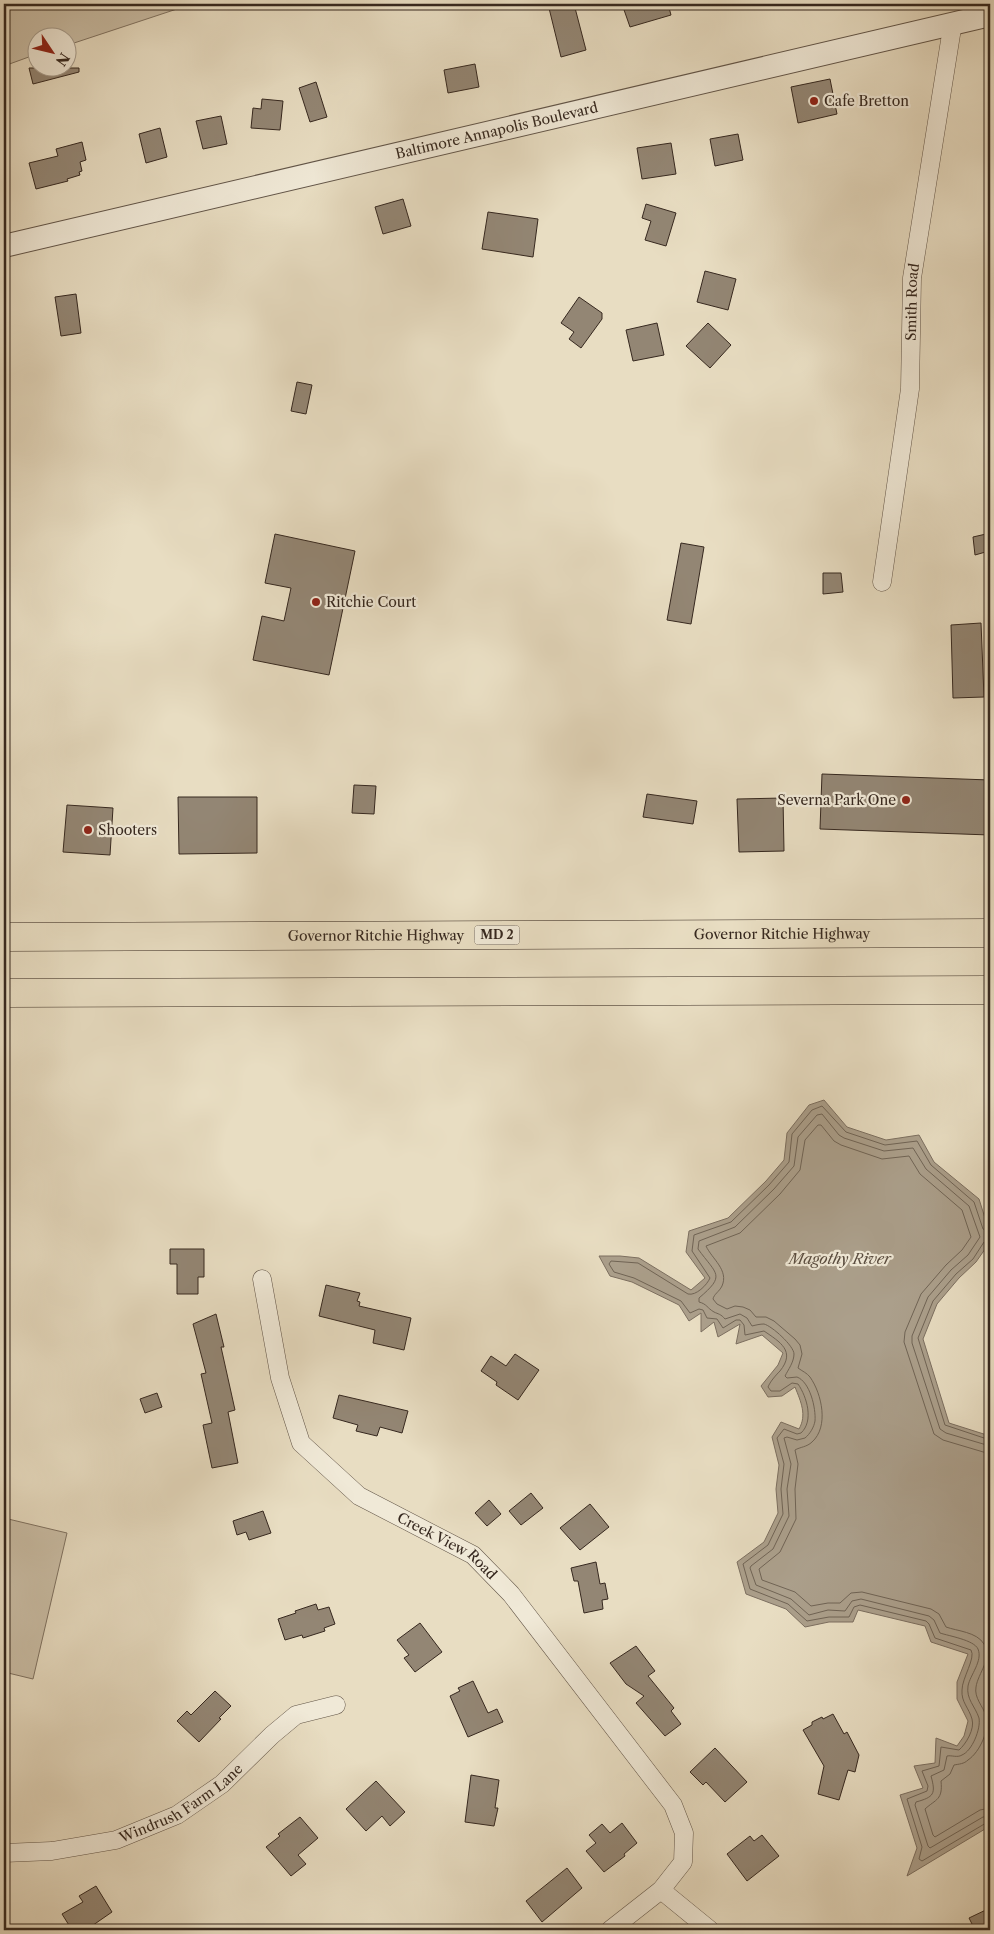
<svg xmlns="http://www.w3.org/2000/svg" width="994" height="1934" font-family="'Libre Caslon Text',serif">
<style>
.green{fill:#cabea6;stroke:#807362}
.water{fill:#ab9f8b;stroke:#7c6f60}
.lines{fill:none;stroke-linecap:round;stroke-linejoin:round}
.shore{stroke:#706455;stroke-width:1}
.building{fill:#938674;stroke:#36281f}
.minor-casing{stroke:#625548;stroke-width:19}
.tertiary-casing{stroke:#625548;stroke-width:24}
.trunk-casing{stroke:#36281f;stroke-width:29}
.minor{stroke:#f0e9d7;stroke-width:18}
.tertiary{stroke:#f0e9d7;stroke-width:22}
.trunk{stroke:#e8ddc2;stroke-width:28}
.poi-dot{fill:#8f2418;stroke:#f0e9d7;stroke-width:2}
.labels{text-anchor:middle;stroke-width:4.5;stroke-linejoin:round;paint-order:stroke}
.shield{fill:#f0e9d7;stroke:#6e6256;stroke-width:1}
.shield-label{font-size:12px;font-weight:bold;fill:#36281f}
.poi-label{font-size:14px;fill:#36281f;stroke:#f0e9d7;text-anchor:start}
.street-label{font-size:14px;fill:#36281f;stroke:#f0e9d7}
.water-label{font-size:15px;font-style:italic;fill:#594c3f;stroke:#f0e9d7}
</style>
<rect width="100%" height="100%" fill="#e8ddc2"/>
<filter id="stains"><feTurbulence type="fractalNoise" baseFrequency=".004" numOctaves="4"/><feColorMatrix values="0 0 0 0 .2 0 0 0 0 .09 0 0 0 0 .02 0 0 0 .5 -.17"/></filter>
<radialGradient id="worn" r=".72"><stop offset=".6" stop-color="#630" stop-opacity="0"/><stop offset="1" stop-color="#630" stop-opacity=".3"/></radialGradient>
<path class="green" d="M21,4H192L68,45V38H38L37,54L4,66V10Z
M4,1518L67,1533L33,1679L4,1672Z"/>
<path class="water" d="M824,1100L847,1127L886,1140L919,1135L934,1162L979,1199L990,1234V1242L976,1262L959,1278L937,1304L923,1339L949,1423L990,1436V1826L907,1876L917,1848L900,1795L923,1788L914,1766L935,1763L936,1738L957,1746L964,1736L968,1721L957,1699V1682L968,1654L931,1642L925,1626L858,1610L853,1622H829L805,1627L786,1609L746,1594L737,1562L764,1542L778,1513L776,1489L779,1465L772,1437L781,1422L799,1429C807,1415 801,1402 795,1387L782,1396L768,1397L761,1386L778,1365L783,1353L762,1335L736,1344L740,1324L718,1337L714,1322L701,1332V1313L689,1321L679,1305L632,1282L610,1276L599,1256H620L639,1258L691,1290L705,1278L686,1252L689,1231L728,1218L766,1181L784,1160L787,1133L809,1105Z"/>
<g class="lines">
<path class="shore" d="M990,1233L983,1229L974,1202L931,1165L917,1141L885,1145L846,1132L822,1106L812,1110L792,1134L789,1162L769,1185L731,1222L694,1235L692,1251L710,1278C707,1285 696,1296 688,1294L638,1263L611,1261L609,1264L614,1272L634,1278L681,1301L690,1313L699,1309L703,1310L707,1318L717,1319L723,1328L736,1320H740L744,1325L745,1335L764,1331C780,1342 796,1351 780,1371C775,1376 770,1382 768,1387L771,1391H780L792,1383L798,1384C807,1397 814,1421 801,1433L797,1434L784,1429L777,1438L784,1464L781,1489L783,1514L768,1545L743,1564L750,1589L788,1604L807,1621L829,1617H849L854,1607L860,1605L926,1621L929,1624L935,1638L971,1650C976,1658 962,1678 962,1690C961,1702 969,1708 972,1719C975,1729 966,1744 959,1750L941,1747L939,1766L922,1771L928,1786L927,1791L907,1799L922,1847L919,1859L922,1861L986,1823L990,1822
M990,1240L984,1242L973,1259L956,1274L933,1301L918,1338L945,1425L990,1440
M990,1446L946,1433L940,1429L912,1343V1336L928,1297L951,1270L968,1255L980,1237L969,1206L926,1169L913,1148L884,1151L844,1138L839,1135L822,1114L817,1115L798,1137L794,1166L774,1189L735,1227L699,1241L698,1249C717,1275 726,1275 699,1298V1302C707,1304 707,1308 714,1312C718,1314 721,1314 725,1319L740,1314L747,1318L752,1326C756,1325 760,1324 764,1324C772,1326 794,1346 794,1354C794,1362 788,1370 785,1376L787,1378L797,1377C810,1382 816,1408 815,1421C814,1427 810,1434 805,1438L797,1440L787,1437L784,1438L791,1464L787,1489L789,1516L773,1549L751,1566L750,1568L756,1585L791,1599L809,1615L828,1610L845,1611L852,1601L861,1599L929,1616L934,1620L940,1633C949,1636 974,1640 978,1649C983,1661 970,1675 968,1686C966,1699 975,1706 979,1718C981,1729 972,1751 962,1755C957,1758 952,1755 947,1756L944,1770L931,1776C936,1794 934,1797 916,1802L915,1805L928,1846L930,1848L983,1817L990,1816
M990,1454L943,1440L934,1434L904,1342L905,1332L921,1294L946,1265L962,1250L971,1237L962,1210L920,1174L909,1156L882,1159L841,1145L834,1141L821,1125H818L805,1140L800,1170L780,1194L740,1233L706,1246C712,1259 729,1270 722,1286C719,1292 714,1294 713,1299L717,1304L727,1309L735,1306L743,1307L750,1310L756,1317H766L774,1321L795,1339L800,1345L802,1354L798,1368C802,1371 807,1373 810,1377C822,1394 829,1427 812,1442C807,1447 800,1447 795,1450L798,1464L795,1489L796,1519L780,1552L759,1569L762,1580L795,1592L811,1606L828,1603H840L851,1593L862,1592L931,1609L939,1614L946,1627C957,1631 977,1632 984,1644C993,1658 978,1673 976,1687C974,1698 983,1706 986,1716C990,1729 980,1752 968,1760C964,1764 959,1764 954,1765L950,1774L941,1781C943,1800 936,1799 925,1809L933,1835L935,1837L980,1810L990,1808"/>
</g>
<path class="building" d="M548,4H574L586,50L561,57Z
M622,4H668L671,15L630,27Z
M475,64L479,87L448,93L444,70Z
M29,68H79V72L33,84Z
M830,79L837,114L798,123L791,87Z
M316,82L327,117L310,122L299,88Z
M262,99L283,101L280,130L251,128L253,108L261,109Z
M221,116L227,144L203,149L196,121Z
M160,128L167,157L146,163L139,134Z
M738,134L743,160L715,166L710,139Z
M82,142L86,160L80,162L82,171L79,172L80,175L67,179L68,181L36,189L29,163L58,156L56,149Z
M671,143L676,174L642,179L637,148Z
M403,199L411,226L383,234L375,207Z
M646,204L676,213L666,246L645,240L651,221L642,218Z
M488,212L538,219L533,257L482,249Z
M705,271L736,279L728,310L697,302Z
M76,294L81,333L61,336L55,297Z
M579,297L602,313V319L581,348L569,339L574,332L561,323Z
M657,323L664,355L633,361L626,330Z
M708,323L731,345L710,368L686,346Z
M297,382L312,385L306,414L291,411Z
M275,534L355,551L329,675L253,660L262,616L284,621L291,588L265,583Z
M986,534L989,551L975,555L973,537Z
M681,543L704,547L691,624L667,620Z
M823,573H841L843,592L823,594Z
M981,623L984,697L953,698L951,625Z
M822,774L990,780V835L820,829Z
M354,785L376,786L374,814L352,813Z
M647,794L697,801L693,824L643,817Z
M178,797H257V853L179,854Z
M783,798L784,851L739,852L737,799Z
M67,805L113,808L110,855L63,852Z
M170,1249H204V1277H198V1294H177V1264H170Z
M326,1285L360,1293L357,1301L360,1302L359,1306L411,1318L404,1350L373,1343L375,1330L319,1316Z
M216,1314L224,1347H221L235,1410L228,1412L238,1463L212,1468L203,1425L212,1423L201,1374L206,1373L193,1324Z
M515,1354L539,1370L518,1400L496,1385L497,1382L481,1371L491,1356L506,1366Z
M157,1393L162,1407L145,1413L140,1399Z
M339,1395L408,1411L402,1433L380,1427L377,1436L356,1431L358,1425L333,1418Z
M531,1493L543,1508L521,1525L509,1511Z
M489,1500L501,1514L487,1526L475,1513Z
M590,1504L609,1527L580,1550L560,1528Z
M263,1511L271,1533L249,1540L246,1532L237,1535L233,1521Z
M596,1562L600,1584L605,1583L608,1599L602,1600L603,1609L584,1613L578,1581H574L571,1568Z
M316,1604L318,1610L329,1607L335,1624L324,1628L325,1631L303,1638L302,1635L285,1640L278,1619L296,1613L295,1611Z
M420,1623L442,1652L415,1672L404,1658L409,1655L397,1640Z
M636,1646L655,1671L648,1676L674,1708L671,1711L681,1724L665,1736L636,1703L644,1696L626,1684L610,1663Z
M473,1681L488,1713L497,1709L503,1722L468,1737L450,1696L460,1691L458,1688Z
M215,1691L231,1706L219,1718L221,1719L199,1742L177,1721L187,1711L191,1715Z
M833,1714L844,1734L847,1732L859,1755L855,1772L848,1770L839,1800L818,1794L824,1766L803,1730L812,1725V1722L822,1717L823,1719Z
M715,1748L747,1782L725,1802L706,1782L703,1785L690,1772Z
M471,1775L499,1780L495,1808H498L494,1826L465,1822Z
M376,1781L405,1812L390,1826L382,1816L366,1831L346,1809Z
M300,1817L318,1838L298,1855L306,1864L291,1876L266,1847L280,1836L278,1834Z
M622,1823L637,1843L624,1854L625,1856L604,1872L586,1851L596,1843L589,1835L602,1824L610,1833Z
M762,1835L779,1856L747,1881L727,1854L750,1836L754,1841Z
M567,1868L582,1888L542,1922L526,1901Z
M96,1886L112,1912L86,1930H72L62,1914L83,1902L79,1896Z
M990,1908V1930H975L969,1918Z"/>
<g class="lines">
<g class="minor-casing">
<g id="minor">
<path id="s1" d="M882,582L910,389L912,278L953,22"/>
<path id="s2" d="M262,1279L280,1378L301,1443L359,1496L473,1555L511,1594L673,1805L684,1833L683,1862L661,1890L610,1930"/>
<path id="s3" d="M4,1853L52,1851L116,1840L177,1815L222,1784L272,1735L296,1715L336,1705"/>
<path d="M661,1890L710,1930"/>
</g>
</g>
<g class="tertiary-casing">
<g id="tertiary">
<path id="s4" d="M4,246L990,15"/>
</g>
</g>
<g class="trunk-casing">
<g id="trunk">
<path id="s5" d="M4,937L990,933"/>
<path d="M4,993L990,990"/>
</g>
</g>
<use href="#minor" class="minor"/>
<use href="#tertiary" class="tertiary"/>
<use href="#trunk" class="trunk"/>
</g>
<g class="poi-dot">
<circle cx="814" cy="101" r="5"/>
<circle cx="316" cy="602" r="5"/>
<circle cx="906" cy="800" r="5"/>
<circle cx="88" cy="830" r="5"/>
</g>
<g class="labels">
<rect class="shield" x="474.5" y="925.5" width="45" height="19" rx="4"/>
<g class="shield-label">
<text x="497" y="939">MD 2</text>
</g>
<g class="poi-label">
<text x="824" y="106">Cafe Bretton</text>
<text x="326" y="607">Ritchie Court</text>
<text x="896" y="805" text-anchor="end">Severna Park One</text>
<text x="98" y="835">Shooters</text>
</g>
<g class="street-label">
<text dy="5" stroke="none"><textPath href="#s4" startOffset="506">Baltimore Annapolis Boulevard</textPath></text>
<text dy="5" stroke="none"><textPath href="#s1" startOffset="282">Smith Road</textPath></text>
<text dy="5" stroke="none"><textPath href="#s5" startOffset="778">Governor Ritchie Highway</textPath></text>
<text dy="5" stroke="none"><textPath href="#s5" startOffset="372">Governor Ritchie Highway</textPath></text>
<text dy="5" stroke="none"><textPath href="#s2" startOffset="349">Creek View Road</textPath></text>
<text dy="5" stroke="none"><textPath href="#s3" startOffset="188">Windrush Farm Lane</textPath></text>
</g>
<g class="water-label">
<text x="840" y="1264">Magothy River</text>
</g>
</g>
<rect width="994" height="1934" fill="none" stroke="#e8ddc2" stroke-width="20"/>
<rect x="5" y="5" width="984" height="1924" fill="none" stroke="#36281f" stroke-width="2.5"/>
<rect x="10" y="10" width="974" height="1914" fill="none" stroke="#36281f"/>
<g transform="translate(52 52) rotate(125)"><circle r="24" fill="#f0e9d7" stroke="#a69c8d"/>
<path d="M0-4L9 19L0 12L-9 19Z" fill="#8f2418"/>
<text y="-8" font-size="14" font-weight="bold" text-anchor="middle" fill="#36281f">N</text>
</g>
<rect width="100%" height="100%" filter="url(#stains)"/>
<rect width="100%" height="100%" fill="url(#worn)"/>
</svg>
